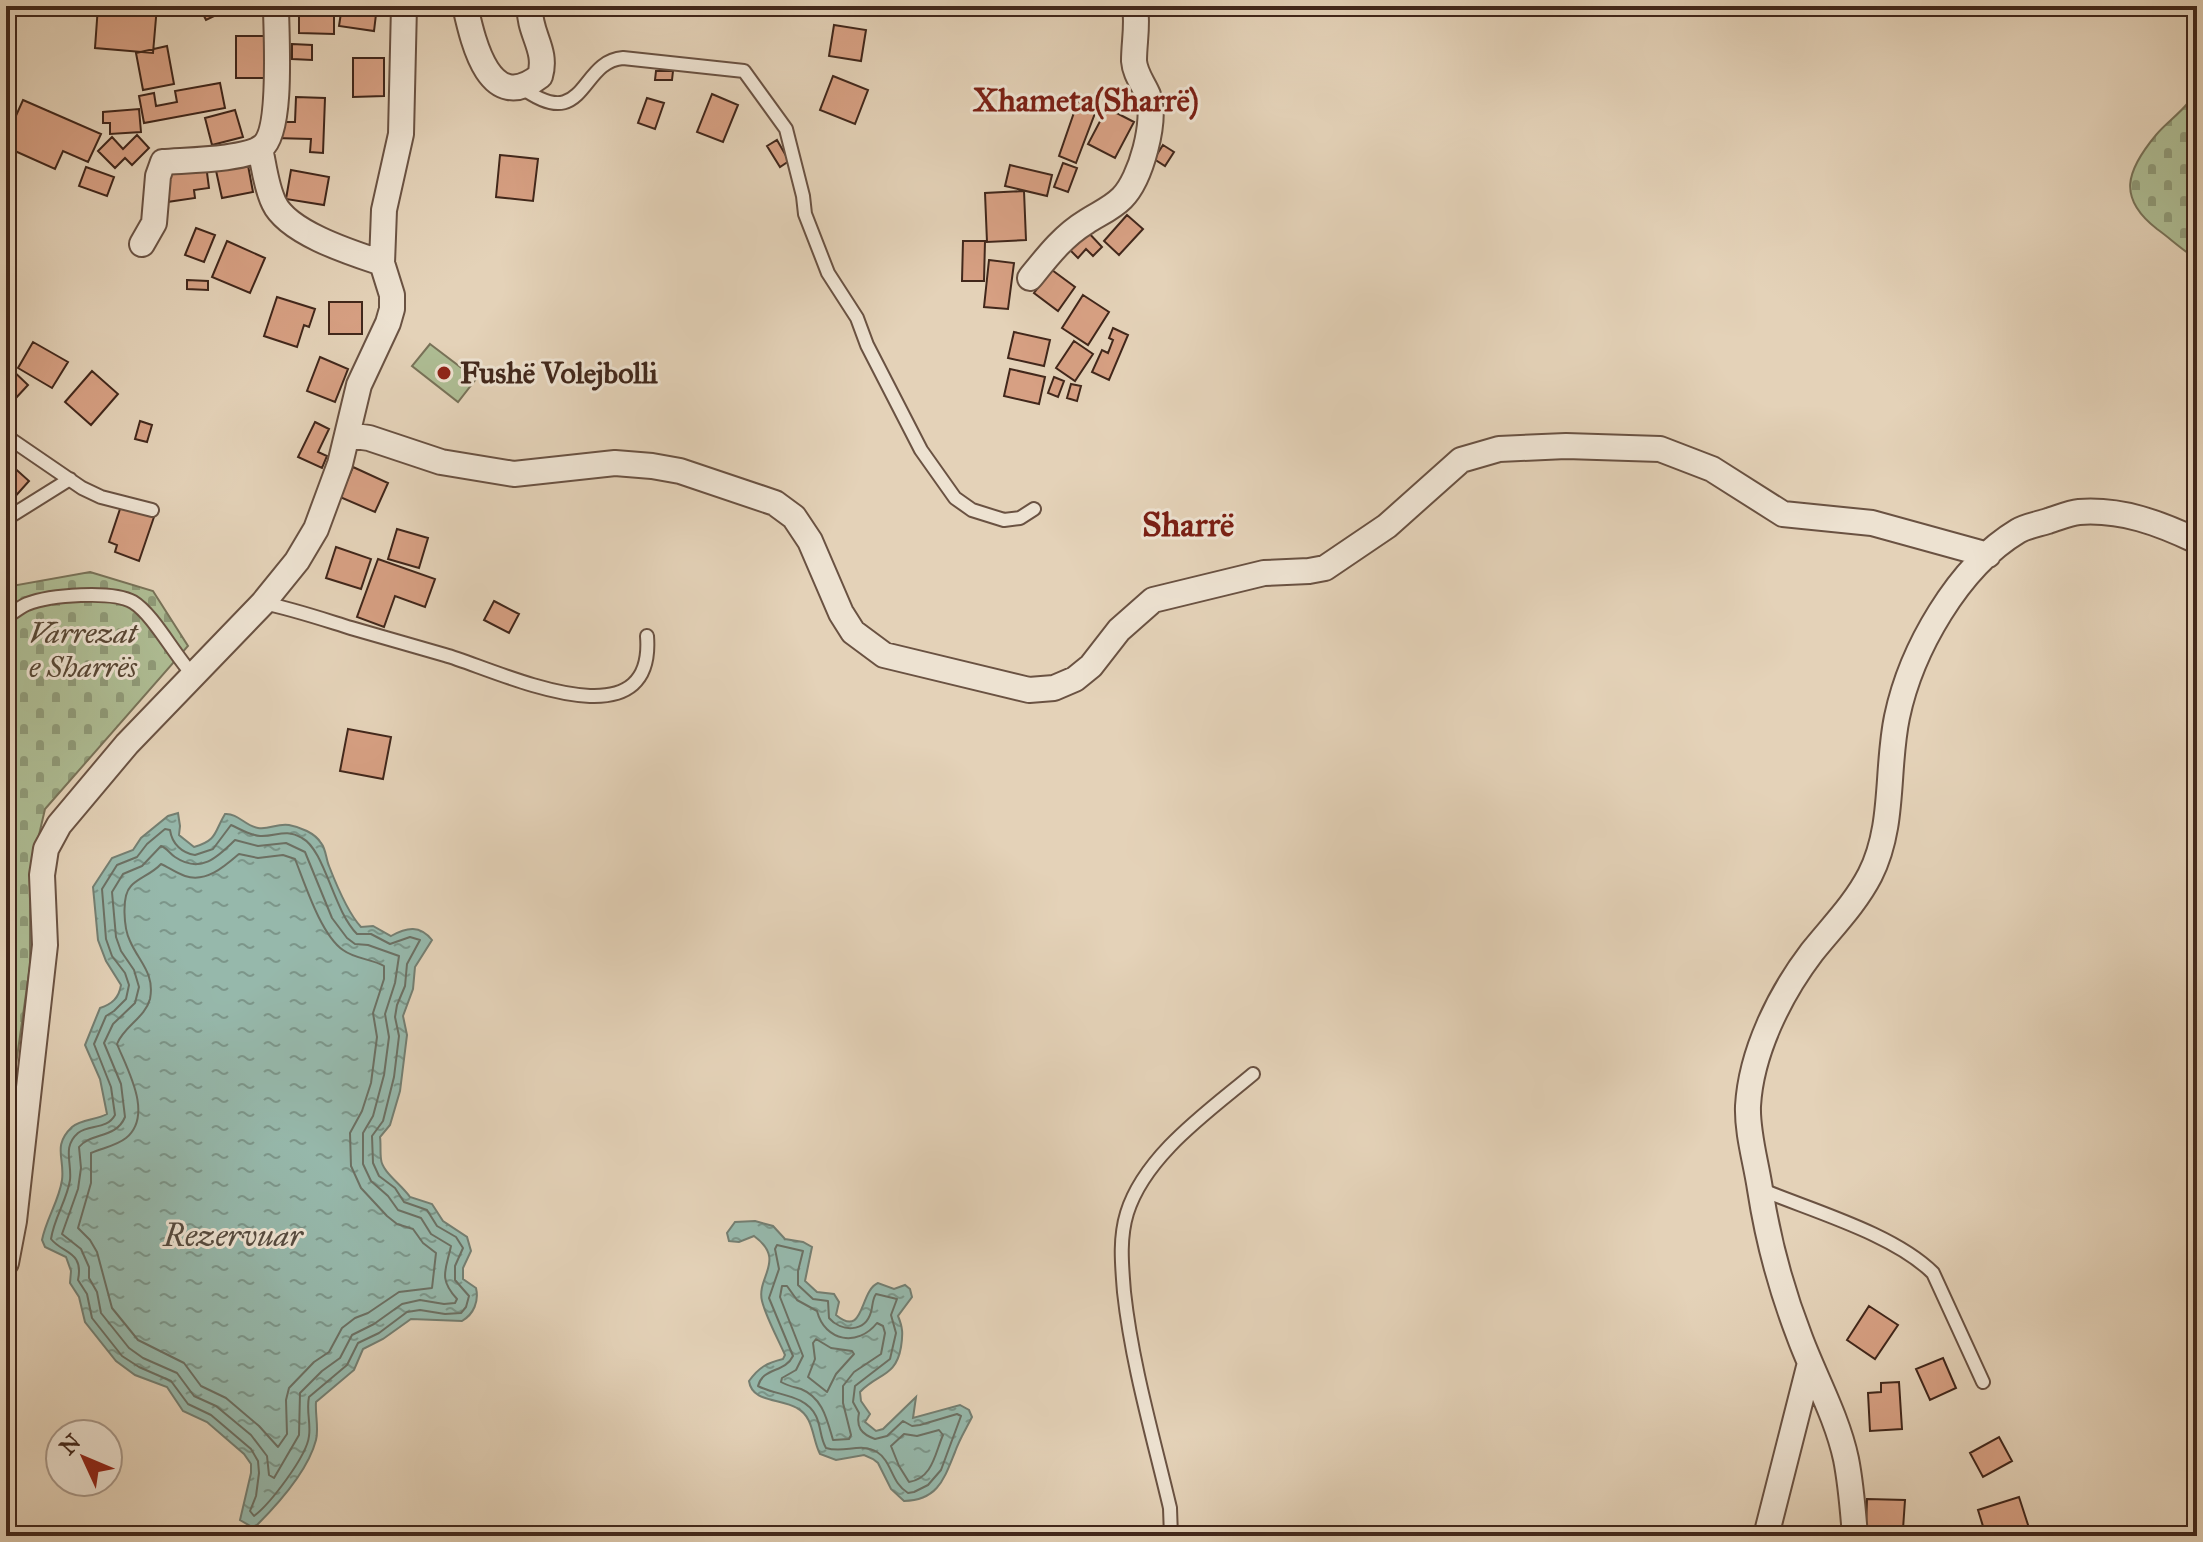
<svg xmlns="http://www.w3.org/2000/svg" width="2203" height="1542" font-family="'IM FELL Great Primer',serif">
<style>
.green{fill:#aebd94;stroke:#787258;stroke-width:2}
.cemetery{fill:url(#cemetery-stones);stroke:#787258;stroke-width:2}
.water{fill:url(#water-ripples);stroke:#747e71;stroke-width:2}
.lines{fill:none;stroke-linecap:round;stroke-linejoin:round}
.shore{stroke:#6c7063;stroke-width:2}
.building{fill:#d7a083;stroke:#41271b;stroke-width:2}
.lane-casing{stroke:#6a5242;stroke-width:16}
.street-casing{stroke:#6a5242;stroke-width:28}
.lane{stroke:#ede2d1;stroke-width:12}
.street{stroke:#ede2d1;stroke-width:24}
.poi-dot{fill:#8f2418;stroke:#ede2d1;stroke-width:3}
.labels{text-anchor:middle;stroke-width:6;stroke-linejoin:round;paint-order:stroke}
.poi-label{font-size:30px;font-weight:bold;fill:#41271b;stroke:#ede2d1;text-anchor:start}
.park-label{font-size:30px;font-style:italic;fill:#574533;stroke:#ede2d1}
.neighbourhood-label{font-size:32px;font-weight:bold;fill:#7a1f14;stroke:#ede2d1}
.water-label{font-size:32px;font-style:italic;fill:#564b3f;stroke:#ede2d1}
.quarter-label{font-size:34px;font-weight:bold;fill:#7a1f14;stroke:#ede2d1}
</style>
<defs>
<pattern id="cemetery-stones" width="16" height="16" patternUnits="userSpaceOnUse" patternTransform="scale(2)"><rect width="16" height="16" fill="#aebd94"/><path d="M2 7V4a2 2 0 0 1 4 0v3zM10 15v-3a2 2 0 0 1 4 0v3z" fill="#8f9a78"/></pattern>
<pattern id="water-ripples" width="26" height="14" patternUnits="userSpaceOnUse" patternTransform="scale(2)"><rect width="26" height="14" fill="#96b8ab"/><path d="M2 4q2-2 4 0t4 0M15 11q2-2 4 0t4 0" fill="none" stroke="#7c968a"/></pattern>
</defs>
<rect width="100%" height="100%" fill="#e4d2b8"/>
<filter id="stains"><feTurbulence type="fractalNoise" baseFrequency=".0025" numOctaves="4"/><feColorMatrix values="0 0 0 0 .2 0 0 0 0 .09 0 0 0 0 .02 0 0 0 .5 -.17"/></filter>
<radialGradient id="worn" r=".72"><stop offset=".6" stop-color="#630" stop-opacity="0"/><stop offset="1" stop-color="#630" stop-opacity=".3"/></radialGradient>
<path class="green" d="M430,344L476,379L458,402L412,366Z"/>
<path class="cemetery" d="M2197,76V259C2182,250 2171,239 2157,229C2117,198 2126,171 2156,135C2165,124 2178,115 2187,104C2193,97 2191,84 2197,76Z
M90,572L153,591L188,646L45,809L30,874V966L6,1135V587Z"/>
<path class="water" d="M178,813L180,826L179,835L194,847C218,840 214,832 225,814C238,813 245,826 258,828C269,830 277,823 289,825C300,827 315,833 321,843C326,849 326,859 329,866C336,884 348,913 361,927L373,926L391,936C407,927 420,925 432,940L415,967L413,989L403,1016L407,1035L400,1091L390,1125L380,1137C381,1144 380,1152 381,1159C382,1172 401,1184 410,1197L432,1204L443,1221L467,1237L471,1251L463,1268V1279L476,1288C479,1301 474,1314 462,1321L411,1319L383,1339L363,1349L354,1370L316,1402C315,1414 319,1429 316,1440C308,1471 279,1503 257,1525L252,1527L240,1520L251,1473V1464L244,1454L207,1422L183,1411L167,1387L135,1375L116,1361L85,1322L79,1297L70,1283L71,1271L66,1257L45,1247L42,1240C46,1219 59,1201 62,1180C65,1158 52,1146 72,1127C81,1119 97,1120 107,1114L100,1079L85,1045L100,1008C112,1004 119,998 121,985L106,961L98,940L93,887L112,858L133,850L141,838L168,816Z
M755,1221L773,1226L785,1239L803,1242L812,1247L805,1281L817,1292L834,1294L839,1302L836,1315C865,1339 859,1291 878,1283L894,1289L905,1285L910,1289L912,1297L898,1316C903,1328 903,1334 901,1347C896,1377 878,1373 860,1392L861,1401L870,1414L865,1422L876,1431L883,1429L916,1397L913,1418L960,1405L969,1410L972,1417C966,1429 959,1440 955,1452C944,1479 938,1500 904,1501L891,1489L878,1463L873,1459L864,1455L836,1460L820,1454C812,1439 814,1417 797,1408C781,1398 752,1403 749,1381C759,1367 767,1363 783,1359L785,1355C778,1339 766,1317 762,1301C756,1277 787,1260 754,1236L739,1242L729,1241L727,1233L735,1222Z"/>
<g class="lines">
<path class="shore" d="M231,825C240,829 249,835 260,836C276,837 285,828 302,838C325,850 333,910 357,934H371L390,944L410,937L420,940L407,964L405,986L397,1005L395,1017L399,1036L394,1077L383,1121L372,1136L373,1163L379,1176L395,1188L404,1202L427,1210L437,1226L456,1237L463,1248L455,1266V1280L469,1296L466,1307L461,1313L445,1314L420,1310L407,1312L379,1333L358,1343L347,1365L309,1397C306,1410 311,1423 309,1436C307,1456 270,1504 254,1516L250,1511L256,1496L259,1473L258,1461L251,1449L211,1415L188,1404L171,1381L139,1367L122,1356L92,1318L87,1294L78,1280C84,1251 63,1254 51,1239C54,1218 67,1200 70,1180C72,1162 62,1147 78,1133C89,1124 107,1130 115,1115L111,1087L94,1044L106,1016L114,1011L126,999L129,985L125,973L112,956L106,939L102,889L117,865L137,857L147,844L165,829L170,830C172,844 182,853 195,855L213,849Z
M235,840L258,846L286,843L305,852L332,918L347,938L355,944L368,945L399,956L395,983L385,1014L389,1037L384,1075L373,1116L363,1133V1164L371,1181L388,1196L398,1210L421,1218L431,1234L451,1246C446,1270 438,1278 457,1299L455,1303L444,1304L420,1300L402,1304L374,1324L352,1335L340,1358L322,1371L300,1393L299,1435L274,1478L269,1475L267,1456L251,1435L216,1406L194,1396L177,1373L143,1358L129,1348L101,1313L97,1292L89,1278V1267L81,1249L62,1234L78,1189L81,1168L79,1147C91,1132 116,1139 125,1117L121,1084L104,1043L113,1024L135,1003L139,987L134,970L121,951L116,937L112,892L123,874L142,866L161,846C167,848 169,853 175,857C200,874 217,858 235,840Z
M239,854L258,858L283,855L295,859C305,884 321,935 343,950C355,959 372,959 384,966V979L373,1013L377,1037L371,1083L362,1111L350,1133L351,1166L361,1188L387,1216L397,1224L413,1229L423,1243L436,1253L432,1288L399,1292L368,1313L355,1318L342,1328L329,1352L314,1362L289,1388L286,1400L287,1434L278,1447L259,1426L226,1398L201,1386L184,1363L138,1340L112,1308L97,1252L90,1240L78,1228L91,1183V1153C102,1148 116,1146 126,1138C154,1115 127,1069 117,1044C124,1026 145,1018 150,999C155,973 139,962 130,941C124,929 121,896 131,886C138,878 152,874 161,864C168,867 176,873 185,876C206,883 224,867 239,854Z
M777,1245L803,1251L798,1271V1285L813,1299L828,1301L829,1318C841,1332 865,1333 871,1312C873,1305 872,1300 876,1294L897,1299L891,1315L896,1333L890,1359L855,1386L853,1402L859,1413C856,1427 861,1434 875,1439L887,1436L903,1421L912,1426L920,1425L957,1414L961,1416L941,1470L928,1485L914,1492L908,1493C891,1483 892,1461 877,1452C860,1442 844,1454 826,1448C820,1438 821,1426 816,1416C805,1394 777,1396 758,1386C763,1367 785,1373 793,1356L769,1298L779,1269L775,1249Z
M782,1286H787L797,1300L817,1311C825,1342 858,1347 877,1323L883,1326L885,1333L881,1354L854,1372L843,1386V1403L851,1435L849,1439L833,1440C827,1420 823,1398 801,1389C794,1387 788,1386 781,1382L782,1378L796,1370L803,1356L780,1297Z
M816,1339L831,1348L852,1351L854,1354L836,1374L827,1392L808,1377L815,1359L813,1343Z
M939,1430L943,1435C935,1453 933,1478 909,1482L899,1466L891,1446L904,1434L917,1436Z"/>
</g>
<path class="building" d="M98,6H157L153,53L95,48Z
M199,6H235L206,20Z
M299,6L334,7V34L299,33Z
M342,6H377L374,31L339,26Z
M834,25L866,30L861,61L829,56Z
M236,36H265V78H236Z
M292,44L312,45V60L292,59Z
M167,46L174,84L143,90L136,53Z
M353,58H384V96L353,97Z
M656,71H673L672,80H655Z
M833,76L868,90L855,124L820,110Z
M220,83L225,108L144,123L139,96L154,93L156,106L177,102L175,91Z
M712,94L738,105L723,142L697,132Z
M296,97L325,98L323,153L310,152L311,139L275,138L276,122H295Z
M647,98L664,103L655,129L638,123Z
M23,100L101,134L88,162L63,151L55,169L6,147V138Z
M1078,101L1097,108L1076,163L1059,156Z
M1107,108L1134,122L1115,158L1088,144Z
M139,109L141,132L110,134V123H103V112Z
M235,110L243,137L212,145L205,118Z
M137,135L149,148L132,165L125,158L115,168L98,151L112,137L123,149Z
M777,140L789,161L780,167L767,146Z
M1163,145L1174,152L1165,166L1154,159Z
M500,155L538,159L533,201L496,197Z
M247,160L253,192L222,198L215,166Z
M1063,163L1077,168L1068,192L1054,187Z
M206,165L209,188L194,190L195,198L167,202L163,171Z
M1010,165L1052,175L1047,196L1005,186Z
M86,167L114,177L107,196L79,186Z
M291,170L329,177L324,205L286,199Z
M1024,191L1026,240L987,242L985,193Z
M1127,215L1143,229L1119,255L1104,241Z
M196,228L215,235L204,262L185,255Z
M1086,230L1102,247L1093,256L1086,249L1078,258L1068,248Z
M227,241L265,258L250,293L212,277Z
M963,241H985L984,281H962Z
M989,260L1014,263L1008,309L984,307Z
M1052,270L1075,287L1058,311L1034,293Z
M187,280L208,281V290L187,289Z
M1083,295L1109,312L1088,345L1062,328Z
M277,297L315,309L309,327L304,325L297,347L264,336Z
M329,302H362V334H329Z
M1113,328L1128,335L1109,380L1092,372L1102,350L1108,353L1113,340L1109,338Z
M1014,332L1050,340L1044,366L1008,358Z
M1074,341L1093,354L1075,381L1056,368Z
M33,342L68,362L52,388L18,368Z
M320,357L348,369L335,402L307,391Z
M7,365L28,385L15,399L6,391Z
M1010,369L1045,377L1039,404L1004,396Z
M92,371L118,394L91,425L65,402Z
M1054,377L1064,381L1058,397L1048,393Z
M1071,384L1081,386L1077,401L1067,398Z
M140,421L152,425L147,442L135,439Z
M315,422L329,429L318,452L327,456L322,468L298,457Z
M10,464L29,481L12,500L6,494V469Z
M353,467L388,483L375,512L340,497Z
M121,506L154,517L139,561L115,552L117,545L109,542Z
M397,529L428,538L419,568L388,559Z
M336,547L371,559L361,589L326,578Z
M378,559L435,579L425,607L395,596L384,627L357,617Z
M494,601L519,614L509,633L484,620Z
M348,729L391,737L383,779L340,771Z
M1869,1306L1898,1325L1875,1359L1847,1340Z
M1943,1358L1956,1388L1930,1400L1916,1369Z
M1899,1382L1902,1429L1870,1431L1868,1393L1881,1392V1383Z
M1999,1437L2012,1461L1983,1477L1970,1453Z
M2019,1497L2030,1531L2015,1536H1986L1978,1510Z
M1867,1499L1905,1500L1903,1529L1866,1528Z
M1806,1528L1835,1529V1536H1806Z"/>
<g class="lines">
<g class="lane-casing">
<path id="lane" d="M521,87C586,135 579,61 623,58L744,71L786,129L803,196L805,214L828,273L857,318L867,345L921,450L955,498L972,510L1004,520L1020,518L1034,509
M6,436L82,488L101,497L152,510
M6,519L70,479
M263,603C293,609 322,619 351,628C382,637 414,646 445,655C495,669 656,750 647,636
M6,617C13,613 20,607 27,604C50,595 112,590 133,602C153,614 175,656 193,675
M1760,1189C1813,1211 1894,1234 1933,1273L1983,1382
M1171,1536L1170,1508C1153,1436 1132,1365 1124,1292C1122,1266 1119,1239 1127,1213C1145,1155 1209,1111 1253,1074"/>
</g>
<g class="street-casing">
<path id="street" d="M465,6C473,41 489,116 540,76C548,49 528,33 530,6
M260,148C264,166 266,187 274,203C288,233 352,253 382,263
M142,244L154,223L158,176L163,162C186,160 244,160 262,147C283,131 276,33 276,6
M1030,278C1047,257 1063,236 1086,222C1098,214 1111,209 1122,198C1141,179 1157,120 1148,95C1143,83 1135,74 1134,61C1134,42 1138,25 1135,6
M348,435L369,438L441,462L514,474L615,463L652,466L680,471L775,503L794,517L810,541L841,613L853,632L884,655L1029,690L1054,688L1075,679L1091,666L1119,630L1153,600L1264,573L1309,571L1325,568L1387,526L1461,460L1499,449L1566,446L1660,449L1712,469L1783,514L1872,523L1988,555
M6,1263L14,1221L45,945L42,875L46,849L59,825L127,744L263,603L297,561L316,529L340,464L359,385L388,323L392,309V295L382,263L384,210L401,134L404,6
M1766,1536L1810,1363
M1855,1536C1853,1510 1851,1484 1846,1459C1837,1417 1815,1378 1800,1338C1781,1289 1768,1241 1760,1189C1756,1162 1747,1133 1748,1106C1751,1052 1780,994 1812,952C1832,927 1855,904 1870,875C1895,826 1886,769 1897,717C1911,650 1958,567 2018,531C2026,526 2039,524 2048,521C2058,518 2069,513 2079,512C2122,509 2159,523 2197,541"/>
</g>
<use href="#lane" class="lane"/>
<use href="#street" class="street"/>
</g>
<circle class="poi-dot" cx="444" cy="373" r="8"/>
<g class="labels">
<g class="poi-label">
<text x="460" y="383">Fushë Volejbolli</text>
</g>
<g class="park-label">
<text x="83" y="643">Varrezat<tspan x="83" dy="34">e Sharrës</tspan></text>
</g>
<g class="neighbourhood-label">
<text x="1086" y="111">Xhameta(Sharrë)</text>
</g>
<g class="water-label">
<text x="233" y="1246">Rezervuar</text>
</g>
<g class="quarter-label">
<text x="1188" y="536">Sharrë</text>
</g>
</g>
<rect width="2203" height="1542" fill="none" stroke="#e4d2b8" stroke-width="32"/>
<rect x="8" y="8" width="2187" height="1526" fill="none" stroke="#41271b" stroke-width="4"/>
<rect x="16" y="16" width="2171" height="1510" fill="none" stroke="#41271b" stroke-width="2"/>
<g transform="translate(84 1458) rotate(314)"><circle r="38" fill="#ede2d1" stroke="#a89788" stroke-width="2"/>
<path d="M0-6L14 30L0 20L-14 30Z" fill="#8f2418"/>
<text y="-12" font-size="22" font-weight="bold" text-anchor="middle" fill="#41271b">N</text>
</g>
<rect width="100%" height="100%" filter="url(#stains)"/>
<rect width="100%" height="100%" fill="url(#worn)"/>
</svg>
